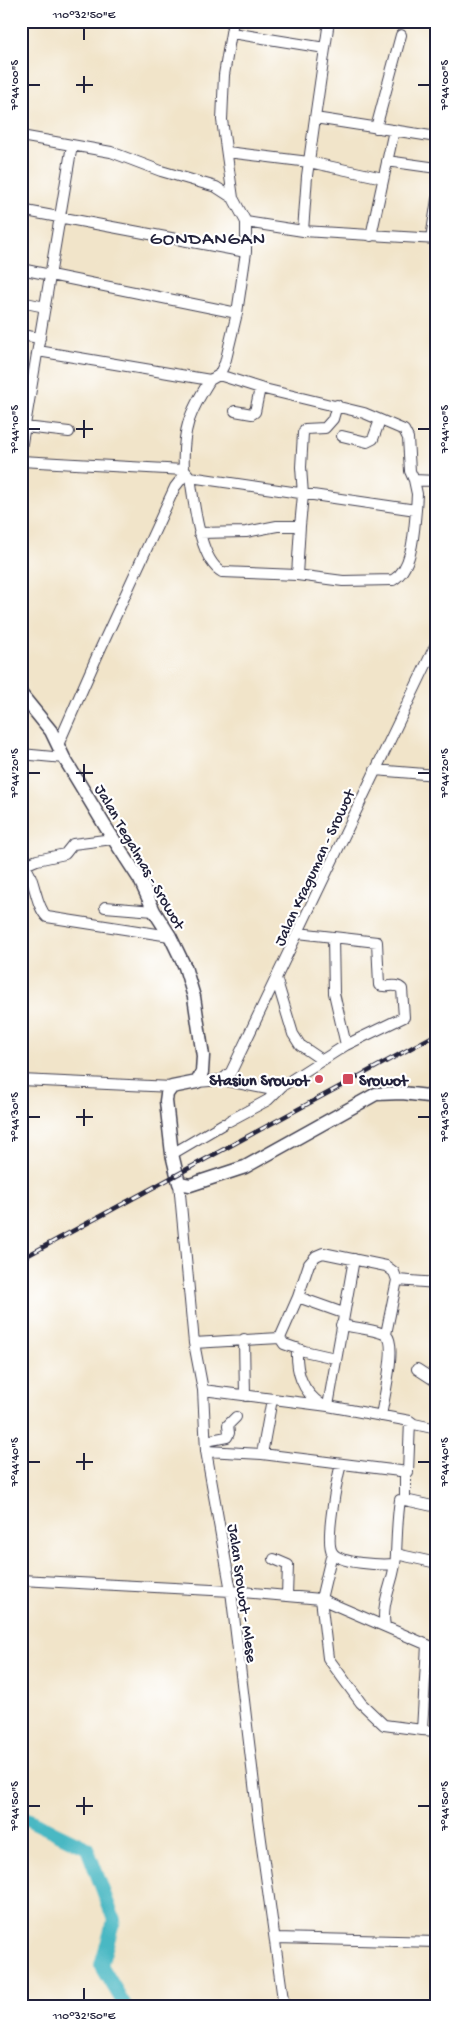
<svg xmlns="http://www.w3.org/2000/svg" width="458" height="2028" font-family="'Gochi Hand',sans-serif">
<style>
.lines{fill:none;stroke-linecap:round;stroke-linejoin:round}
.river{stroke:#4ab8c3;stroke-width:14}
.minor-casing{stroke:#413f50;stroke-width:12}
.major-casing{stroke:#413f50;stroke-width:15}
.minor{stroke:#fff;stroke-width:10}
.major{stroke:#fff;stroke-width:12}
.rail-casing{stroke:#22223b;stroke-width:4.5}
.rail{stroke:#fff;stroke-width:2.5;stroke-dasharray:8;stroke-linecap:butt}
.ticks{fill:none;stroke:#22223b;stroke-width:2}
.poi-dot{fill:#d1495b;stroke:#fff;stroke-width:2}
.labels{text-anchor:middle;stroke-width:4.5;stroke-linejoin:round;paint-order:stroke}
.street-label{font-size:16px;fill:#22223b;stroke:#fff}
.poi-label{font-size:16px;font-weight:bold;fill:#22223b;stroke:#fff;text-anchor:end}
.quarter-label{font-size:19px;letter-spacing:1px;fill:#22223b;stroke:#fff}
.neatline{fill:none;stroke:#22223b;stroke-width:2}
.ticks-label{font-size:12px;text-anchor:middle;fill:#22223b}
</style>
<rect width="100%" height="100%" fill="#fff"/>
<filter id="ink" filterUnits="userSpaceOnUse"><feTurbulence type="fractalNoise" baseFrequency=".02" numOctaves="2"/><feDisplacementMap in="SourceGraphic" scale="10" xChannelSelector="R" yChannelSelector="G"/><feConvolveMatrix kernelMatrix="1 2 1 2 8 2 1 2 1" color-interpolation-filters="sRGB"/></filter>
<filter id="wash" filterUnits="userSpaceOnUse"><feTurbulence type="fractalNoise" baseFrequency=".0096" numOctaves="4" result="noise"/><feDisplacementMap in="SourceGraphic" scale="20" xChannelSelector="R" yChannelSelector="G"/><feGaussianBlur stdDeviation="1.12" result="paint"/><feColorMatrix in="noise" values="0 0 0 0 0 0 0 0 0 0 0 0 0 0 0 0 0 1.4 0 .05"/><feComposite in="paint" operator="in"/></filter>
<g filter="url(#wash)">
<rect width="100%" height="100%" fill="#f1e4c9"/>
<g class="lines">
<path class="river" d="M21,1816L87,1848L114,1920L101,1965L126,2007"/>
</g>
</g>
<g filter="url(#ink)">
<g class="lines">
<g class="minor-casing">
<path id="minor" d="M233,21L224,75L222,120L233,198
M329,21L315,118L437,137
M232,33L325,48
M376,128L401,35
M21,136L111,152L161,171L216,187L233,198L246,222V252L237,313L225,363L219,375L210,380L38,351
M227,152L309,162L383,178
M387,161L437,168
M21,210L246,252
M246,222L303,231L437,239
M303,231L307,176L315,118
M371,236L394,130
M431,239L437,199
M21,269L237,313
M21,302L45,307
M21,335L40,338
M235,411L252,414L255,412L260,388
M25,427L69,432
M342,436L367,442L373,439L380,420
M21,449L72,145
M21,461L184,470C182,430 189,413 210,380
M184,470L190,477L416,510L417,494L414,480L410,471L408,438L404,430L364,413L260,388L219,375
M190,477C194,501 199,560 222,572L297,575L343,581L393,580C413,569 414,530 416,510
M414,480L437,481
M199,533L246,532L277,526H300L303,495L301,467L303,433L305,429L325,428L333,419L337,405
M297,575L300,526
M58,745L98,654L175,487L186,473
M21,754L64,758
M375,770L437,775
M21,864C35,870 34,905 47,917L170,936
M25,865L37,860L65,854L73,844L113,839
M105,907L154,911
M333,937L334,993L346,1045
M276,978L293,1034L300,1045L322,1060
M21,1080L172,1087
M222,1080L268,1089L282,1086L346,1045L404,1017L402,989C395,982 387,989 379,985L377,942L298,933
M197,1082L222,1080L231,1072L437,642
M229,1121L268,1100L282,1086
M172,1154L223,1124
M179,1183L194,1343L203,1390L206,1451L231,1591L258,1818L284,2007
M298,1297L343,1313
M341,1325C351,1327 380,1330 387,1336C397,1345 383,1402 381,1416
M386,1334L397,1280
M280,1338L284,1344L304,1351L335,1358
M244,1339L245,1396
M194,1343L280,1338L298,1297L309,1264L316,1256L323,1253L386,1266L394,1272L397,1280L437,1283
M297,1348C296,1371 301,1391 322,1405
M417,1369L437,1382
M203,1390L328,1406L410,1421L414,1424L437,1429
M328,1406L354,1259
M206,1441L227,1437L229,1433L228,1425L236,1417
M206,1451L262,1454L408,1472L410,1421
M262,1454L272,1399
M341,1464C337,1479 325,1541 332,1552C339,1564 381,1565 395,1564
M405,1500L437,1507
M332,1553L321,1599L328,1658L361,1703L384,1725L422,1730
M396,1554L437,1563
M274,1559L288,1565L287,1596
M21,1580L231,1591L321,1599L437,1649
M385,1626C380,1600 396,1579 396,1554C397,1536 397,1519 400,1500H405V1474L408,1472
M427,1645L422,1730L437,1731
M276,1938L437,1942"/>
</g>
<g class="major-casing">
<path id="major" d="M21,694L51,731L64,758L105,826L140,880L154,911L170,936L185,967L194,997L203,1056L202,1072L197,1082L172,1087L167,1094L166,1101L172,1154L179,1183L190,1185L245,1167L376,1094L402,1093L437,1097"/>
</g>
<use href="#minor" class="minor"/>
<use href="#major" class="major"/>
<g class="rail-casing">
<path id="rail" d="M21,1259L437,1034"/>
</g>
<use href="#rail" class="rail"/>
</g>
</g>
<path class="ticks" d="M84,28V40M84,76V93M28,85H40M76,85H93M418,85H430M84,420V438M28,429H40M76,429H93M418,429H430M84,764V782M28,773H40M76,773H93M418,773H430M84,1109V1126M28,1117H40M76,1117H93M418,1117H430M84,1453V1470M28,1462H40M76,1462H93M418,1462H430M84,1797V1815M28,1806H40M76,1806H93M418,1806H430M84,1988V2000"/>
<g class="poi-dot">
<circle cx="319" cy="1079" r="5"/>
<rect x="342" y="1073" width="12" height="12" rx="2.5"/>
</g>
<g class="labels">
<g class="street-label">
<text transform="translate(141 856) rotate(60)" y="6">Jalan Tegalmas - Srowot</text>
<text transform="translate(313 867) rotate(-65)" y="6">Jalan Kraguman - Srowot</text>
<text transform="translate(244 1593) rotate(82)" y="6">Jalan Srowot - Mlese</text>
</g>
<g class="poi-label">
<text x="309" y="1085">Stasiun Srowot</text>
<text x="359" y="1085" text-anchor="start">Srowot</text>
</g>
<g class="quarter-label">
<text x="208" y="244">GONDANGAN</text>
</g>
</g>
<rect width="458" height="2028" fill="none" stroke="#fff" stroke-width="55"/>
<rect x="28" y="28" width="402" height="1972" class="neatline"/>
<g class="ticks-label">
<text x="84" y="18">110°32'50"E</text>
<text transform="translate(14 85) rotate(-90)" y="4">7°44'00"S</text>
<text transform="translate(444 85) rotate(-90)" y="4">7°44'00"S</text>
<text transform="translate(14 429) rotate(-90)" y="4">7°44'10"S</text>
<text transform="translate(444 429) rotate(-90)" y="4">7°44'10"S</text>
<text transform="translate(14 773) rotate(-90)" y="4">7°44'20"S</text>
<text transform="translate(444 773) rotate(-90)" y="4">7°44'20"S</text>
<text transform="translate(14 1117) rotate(-90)" y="4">7°44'30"S</text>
<text transform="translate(444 1117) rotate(-90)" y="4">7°44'30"S</text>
<text transform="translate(14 1462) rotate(-90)" y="4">7°44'40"S</text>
<text transform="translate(444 1462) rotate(-90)" y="4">7°44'40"S</text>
<text transform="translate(14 1806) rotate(-90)" y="4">7°44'50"S</text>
<text transform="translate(444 1806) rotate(-90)" y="4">7°44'50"S</text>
<text x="84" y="2019">110°32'50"E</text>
</g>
</svg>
